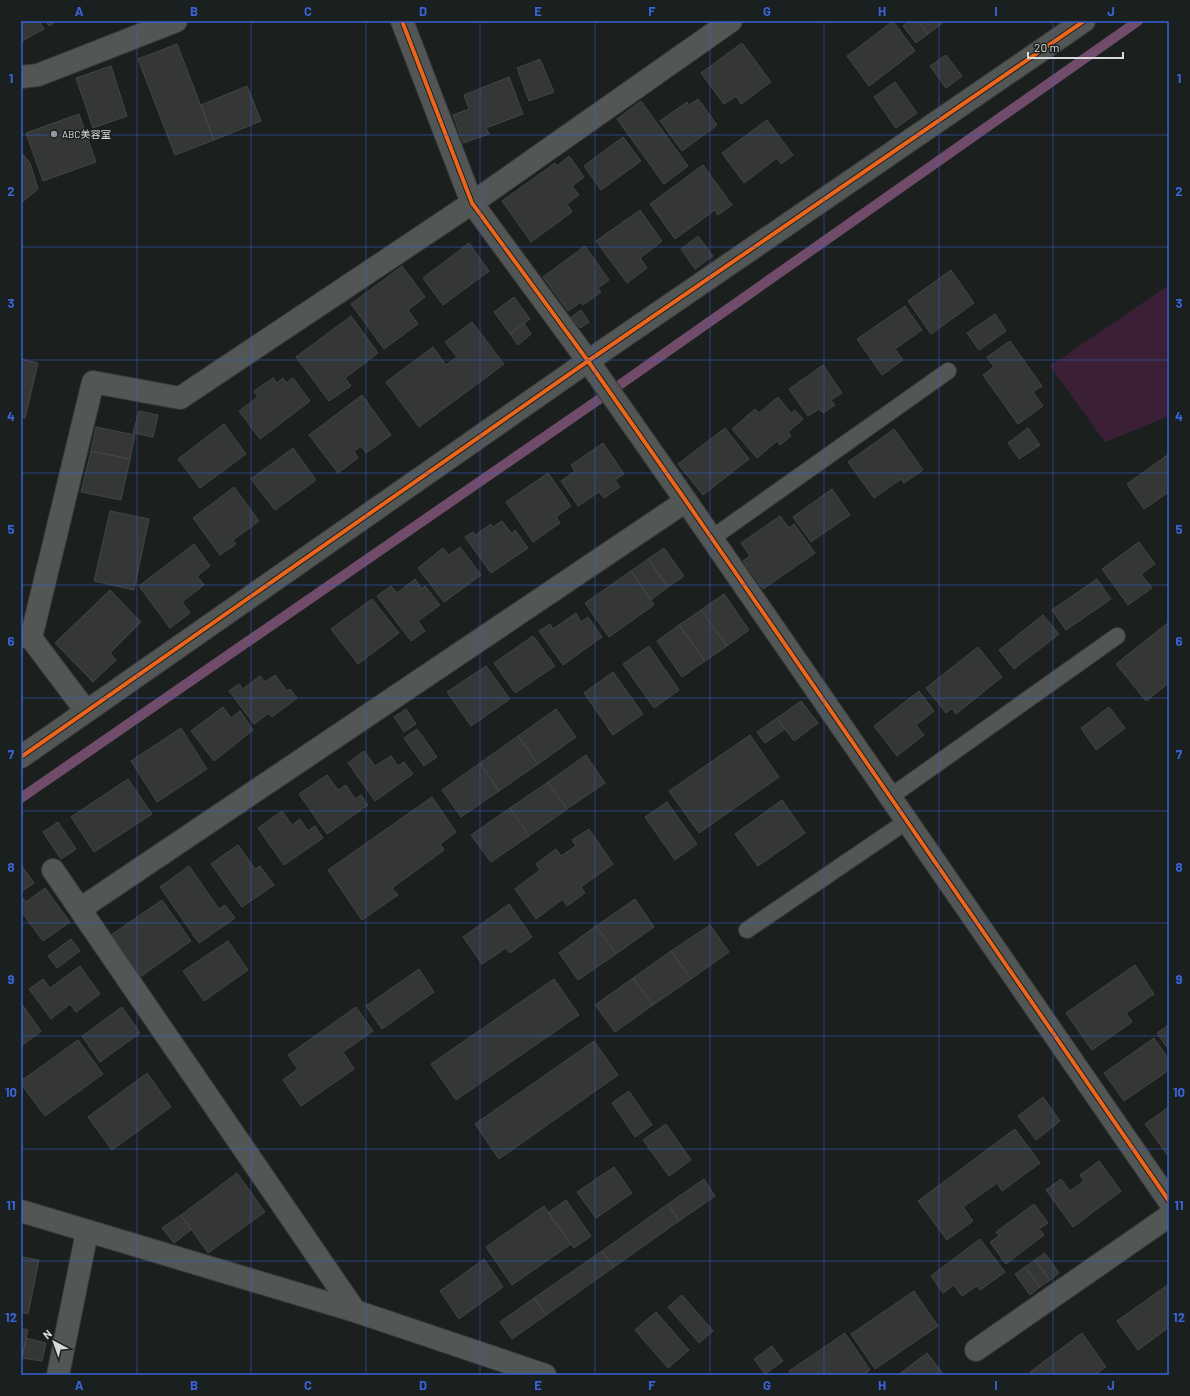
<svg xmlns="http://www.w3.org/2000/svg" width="1190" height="1396" font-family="Barlow,'Noto Sans JP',sans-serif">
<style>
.green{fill:#3b1f37}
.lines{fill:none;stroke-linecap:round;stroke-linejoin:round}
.stream{stroke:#704c6a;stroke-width:10}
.building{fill:#343736;stroke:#434645}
.service-casing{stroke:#383a3a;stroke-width:18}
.minor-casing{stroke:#383a3a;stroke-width:24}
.service{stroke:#525655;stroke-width:16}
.minor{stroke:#525655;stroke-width:22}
.cycleway-casing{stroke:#1a201f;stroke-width:6}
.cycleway{stroke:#eb651d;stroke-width:4}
.grid{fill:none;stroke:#3963d8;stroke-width:1;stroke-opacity:0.55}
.poi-dot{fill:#959998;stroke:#1a201f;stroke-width:1.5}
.labels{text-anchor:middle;stroke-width:3;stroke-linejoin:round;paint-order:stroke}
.poi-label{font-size:10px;fill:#d7dbda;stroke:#1a201f;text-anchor:start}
.neatline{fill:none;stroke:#3963d8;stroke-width:1.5}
.grid-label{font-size:13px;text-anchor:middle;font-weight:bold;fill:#3963d8}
</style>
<rect width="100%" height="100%" fill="#1b1f1e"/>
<path class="green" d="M1169,285V416L1105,442L1050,366Z"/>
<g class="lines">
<path class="stream" d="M618,386L1138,21
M21,798L601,398"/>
</g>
<path class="building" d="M21,21H39L44,29L22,41Z
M46,21H57L49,26Z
M893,21L915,51L869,86L847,56Z
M909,21H918L928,34L916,43L903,26Z
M918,21H945L928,34Z
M742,43L771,82L741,104L736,96L724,104L701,73Z
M177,44L214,140L175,155L138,59Z
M946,55L962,76L946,88L930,66Z
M540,59L554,92L529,101L517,68Z
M111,66L127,116L93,128L76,78Z
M509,77L523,114L486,128L489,134L463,143L453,115L469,109L464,95Z
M895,82L917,113L896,128L874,97Z
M247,86L261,121L214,140L201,105Z
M698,99L717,125L682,151L660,121L687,102L689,105Z
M641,101L688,166L664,184L617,119Z
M79,114L96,162L43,181L26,133Z
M767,120L793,155L781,164L777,158L744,183L722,153Z
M623,137L641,161L601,190L584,166Z
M21,152L30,163L38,189L21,203Z
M569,156L584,177L572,186L579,195L567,204L572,212L531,242L502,201L555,163L557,166Z
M703,165L732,205L718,215L715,210L675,239L650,204Z
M640,210L662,241L640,258L647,268L627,283L596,241Z
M698,236L713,256L695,269L681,249Z
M469,243L489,271L443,305L423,278Z
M585,246L609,280L598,288L601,292L583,305L581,302L568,311L543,277Z
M402,266L425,297L408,310L418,324L384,349L351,304Z
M951,270L974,303L931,334L908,301Z
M514,297L530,319L510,334L494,312Z
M905,306L922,330L895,349L903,360L882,375L857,339Z
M581,310L589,322L580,328L571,317Z
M995,314L1006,331L979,350L967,333Z
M351,316L378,353L345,378L351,386L329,401L296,357Z
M472,322L504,364L419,427L386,382L433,347L446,365L457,357L445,342Z
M524,323L531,334L518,345L510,334Z
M1010,341L1042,386L1033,392L1043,406L1018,424L983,375L994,367L987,357Z
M21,359L38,363L25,418L21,417Z
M823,365L842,393L831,400L835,405L823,413L819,409L808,416L789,389Z
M273,378L277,383L283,378L286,383L293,378L310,401L260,439L239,411L258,397L254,391Z
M362,395L391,435L366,453L361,446L354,451L358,458L338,473L309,435Z
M778,397L791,413L795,410L803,419L788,432L791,436L780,445L777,441L757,458L732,429L755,409L759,413Z
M139,411L158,415L153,437L133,433Z
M224,424L246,454L200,488L178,459Z
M96,427L135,435L130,459L91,451Z
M725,428L749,459L703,495L678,464Z
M1028,428L1040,445L1019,459L1008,443Z
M894,429L923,470L904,483L901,479L874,498L848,462Z
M603,443L624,474L615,480L620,487L604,498L599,492L578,506L561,481L575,471L571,465Z
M293,448L316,480L275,510L251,479Z
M91,451L130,459L121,500L81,492Z
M1169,454V492L1144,509L1127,484Z
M548,473L571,506L556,517L560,523L533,542L506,502Z
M234,487L259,521L233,540L236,544L220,555L193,518Z
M832,489L850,515L811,542L793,517Z
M110,511L149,519L134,590L94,581Z
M780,516L789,528L794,524L815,553L763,589L743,561L750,556L741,543Z
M502,521L512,534L515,530L528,548L491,573L465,537L473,532L475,535L491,524L493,527Z
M1139,542L1155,564L1141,574L1152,588L1128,605L1102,569Z
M194,544L210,566L197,576L204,585L182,602L190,613L170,628L139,586Z
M460,547L481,575L444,602L418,568L443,548L449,555Z
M664,548L684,576L668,587L648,559Z
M648,559L668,587L651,600L631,571Z
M631,571L654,605L609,637L585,603Z
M415,579L422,589L425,586L440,605L418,621L425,631L411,641L377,596L391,586L397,593Z
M1097,579L1111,599L1066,630L1052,610Z
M110,590L141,622L110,653L116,660L93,682L55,643Z
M724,594L749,630L727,646L701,610Z
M372,599L399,633L358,664L331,629Z
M701,610L727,646L705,661L679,625Z
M576,613L581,622L588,617L602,637L563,665L539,631L550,624L553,629Z
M1043,615L1059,634L1014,669L999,650Z
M1169,622V683L1146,701L1116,664Z
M679,625L705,661L682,677L657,641Z
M533,636L555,666L515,693L494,663Z
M649,646L679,690L654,708L623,664Z
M978,647L1002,677L956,714L952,708L946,713L926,688Z
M486,666L510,699L471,726L447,692Z
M613,672L643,714L613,735L584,693Z
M275,675L287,691L290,689L297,698L272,717L269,713L254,724L229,691L239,684L243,689L260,676L265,682Z
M919,691L934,711L916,725L924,735L897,756L874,726Z
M801,701L818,723L794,741L777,718Z
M223,707L231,718L240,711L253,730L214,761L191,731Z
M1109,707L1125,728L1096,750L1081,728Z
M406,709L416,724L404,732L394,717Z
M556,709L576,737L538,764L518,736Z
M777,718L785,729L765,743L757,732Z
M181,728L207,769L157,802L131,761Z
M417,729L437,757L424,766L404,738Z
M750,735L779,777L699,833L669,791Z
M518,736L538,764L499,791L480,763Z
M364,751L375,766L391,756L398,766L404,762L413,774L375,801L348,763Z
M586,755L605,783L567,809L548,782Z
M480,763L499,791L461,817L442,790Z
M327,775L338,790L346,785L355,799L361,795L368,805L327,834L299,794Z
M128,779L152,814L94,852L71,817Z
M548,782L567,809L529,836L510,808Z
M432,797L456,832L440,844L444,850L392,888L398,895L362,920L328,870Z
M782,800L805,833L758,866L735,834Z
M667,802L697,844L675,860L645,817Z
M510,808L529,836L491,862L471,835Z
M282,811L292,825L300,819L308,831L315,826L323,838L284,865L258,828Z
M58,822L76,849L61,859L43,832Z
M589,829L613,864L581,887L585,893L567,906L563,899L536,919L515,889L540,870L536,864L556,849L561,856L576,846L572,840Z
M238,845L255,869L260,866L274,885L242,907L211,864Z
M21,865L34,883L21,892Z
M189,866L219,909L225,905L235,918L199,943L160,887Z
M45,888L70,922L43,941L21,911V896L26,902Z
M635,899L654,927L616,954L596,926Z
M162,900L191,941L140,977L111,935Z
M509,904L532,937L510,953L506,948L482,964L463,937Z
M710,925L729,952L691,979L671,951Z
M596,926L616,954L578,980L559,953Z
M71,939L80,951L57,968L48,956Z
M228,941L248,970L204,1001L183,971Z
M671,951L691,979L653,1005L633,978Z
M1135,965L1154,994L1126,1013L1132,1022L1092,1050L1066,1013Z
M80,966L100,994L76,1012L70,1004L51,1019L29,989L43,979L50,988Z
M419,969L434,992L382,1029L366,1006Z
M633,978L653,1005L615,1032L595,1005Z
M554,979L579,1015L456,1100L431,1064Z
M21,1003L41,1031L21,1046Z
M122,1007L140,1033L100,1062L82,1036Z
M356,1007L373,1031L343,1052L354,1069L301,1106L283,1080L298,1069L288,1055Z
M1169,1025V1050L1157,1033Z
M1154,1038L1169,1060V1070L1124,1101L1104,1073Z
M78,1040L103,1074L45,1116L21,1084V1081Z
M594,1041L618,1075L499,1159L475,1124Z
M147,1073L171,1107L112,1150L88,1117Z
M629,1091L652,1125L635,1137L612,1103Z
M1043,1097L1060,1121L1036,1140L1018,1116Z
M1169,1107V1157L1145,1124Z
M666,1124L691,1160L669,1176L643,1140Z
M1015,1129L1040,1163L1002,1191L997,1183L963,1207L973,1221L947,1240L918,1201Z
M1099,1161L1121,1191L1073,1227L1046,1190L1061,1179L1070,1191L1084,1181L1080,1175Z
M614,1167L632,1193L596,1218L577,1192Z
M237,1173L265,1212L208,1253L181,1215Z
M704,1179L715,1196L679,1221L668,1204Z
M566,1200L591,1236L574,1248L548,1213Z
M668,1204L679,1221L614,1267L602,1251Z
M1034,1204L1048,1223L1039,1229L1044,1235L1006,1264L990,1242L999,1236L996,1232Z
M544,1206L571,1244L512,1285L486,1247Z
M181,1215L191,1230L174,1243L162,1228Z
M980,1239L1005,1272L980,1290L977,1286L962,1296L954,1285L943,1293L931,1276Z
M602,1251L614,1267L546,1315L534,1298Z
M1045,1253L1059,1273L1050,1280L1035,1260Z
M21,1257L39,1260L28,1314L21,1312Z
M484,1259L503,1287L459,1319L440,1291Z
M1035,1260L1050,1280L1040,1287L1025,1267Z
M1025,1267L1040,1287L1030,1295L1015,1274Z
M1169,1284V1327L1138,1350L1117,1321Z
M914,1291L938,1326L875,1369L851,1334Z
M682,1295L713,1331L699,1343L668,1307Z
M534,1298L546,1315L512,1339L500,1322Z
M656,1312L689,1350L668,1368L635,1330Z
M21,1328L28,1330L21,1362Z
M845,1333L870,1370L863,1375H791L789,1371Z
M1082,1333L1106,1367L1096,1374L1097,1375H1032L1030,1372Z
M26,1338L46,1343L42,1361L22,1358Z
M772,1346L783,1361L765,1374L754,1359Z
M927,1353L944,1375H898Z"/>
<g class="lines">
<g class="service-casing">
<path id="service" d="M712,538L948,371
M890,797L1117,636
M747,930L907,821"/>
</g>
<g class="minor-casing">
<path id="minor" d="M402,21L472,203L588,361L686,501L1169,1201
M21,77L38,75L176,21
M21,636L31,638L86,711
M31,638L93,382L180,398L472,203L731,21
M21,757L588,361L1084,21
M53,870L355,1311
M80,909L686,501
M21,1211L355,1311L545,1375
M976,1350L1169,1216
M58,1375L87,1232"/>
</g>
<use href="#service" class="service"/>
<use href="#minor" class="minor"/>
<g class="cycleway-casing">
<path id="cycleway" d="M402,21L472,203L588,361L686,501L1169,1201
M21,757L588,361L1084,21"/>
</g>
<use href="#cycleway" class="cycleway"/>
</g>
<path class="grid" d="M137,21V1375M251,21V1375M366,21V1375M480,21V1375M595,21V1375M710,21V1375M824,21V1375M939,21V1375M1053,21V1375M21,135H1169M21,247H1169M21,360H1169M21,473H1169M21,585H1169M21,698H1169M21,811H1169M21,923H1169M21,1036H1169M21,1149H1169M21,1261H1169"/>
<circle class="poi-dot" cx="54" cy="134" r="4"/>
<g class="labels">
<g class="poi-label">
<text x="62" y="138">ABC美容室</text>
</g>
</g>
<rect width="1190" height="1396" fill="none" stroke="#1a201f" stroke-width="44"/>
<g transform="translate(54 1342) rotate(319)" stroke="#1a201f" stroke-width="3" paint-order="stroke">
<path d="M0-3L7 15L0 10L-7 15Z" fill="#d7dbda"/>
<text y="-6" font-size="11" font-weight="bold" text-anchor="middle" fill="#d7dbda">N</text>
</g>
<path d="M1028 52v6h95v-6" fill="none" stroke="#d7dbda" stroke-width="2"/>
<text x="1034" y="52" font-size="12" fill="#d7dbda" stroke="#1a201f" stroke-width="3" paint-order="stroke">20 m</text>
<rect x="22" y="22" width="1146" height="1352" class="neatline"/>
<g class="grid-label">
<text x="79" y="16">A</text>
<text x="194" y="16">B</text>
<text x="308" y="16">C</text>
<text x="423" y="16">D</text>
<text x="538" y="16">E</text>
<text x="652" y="16">F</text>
<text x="767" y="16">G</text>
<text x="882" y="16">H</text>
<text x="996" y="16">I</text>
<text x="1111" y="16">J</text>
<text x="11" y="83">1</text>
<text x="1179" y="83">1</text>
<text x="11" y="196">2</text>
<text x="1179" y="196">2</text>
<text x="11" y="308">3</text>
<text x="1179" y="308">3</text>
<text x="11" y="421">4</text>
<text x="1179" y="421">4</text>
<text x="11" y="534">5</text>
<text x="1179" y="534">5</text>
<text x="11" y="646">6</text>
<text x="1179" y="646">6</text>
<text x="11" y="759">7</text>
<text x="1179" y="759">7</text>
<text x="11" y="872">8</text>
<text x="1179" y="872">8</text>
<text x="11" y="984">9</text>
<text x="1179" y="984">9</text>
<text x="11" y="1097">10</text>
<text x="1179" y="1097">10</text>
<text x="11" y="1210">11</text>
<text x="1179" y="1210">11</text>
<text x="11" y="1322">12</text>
<text x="1179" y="1322">12</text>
<text x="79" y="1390">A</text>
<text x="194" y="1390">B</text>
<text x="308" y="1390">C</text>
<text x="423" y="1390">D</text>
<text x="538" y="1390">E</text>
<text x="652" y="1390">F</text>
<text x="767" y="1390">G</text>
<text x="882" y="1390">H</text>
<text x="996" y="1390">I</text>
<text x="1111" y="1390">J</text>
</g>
</svg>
